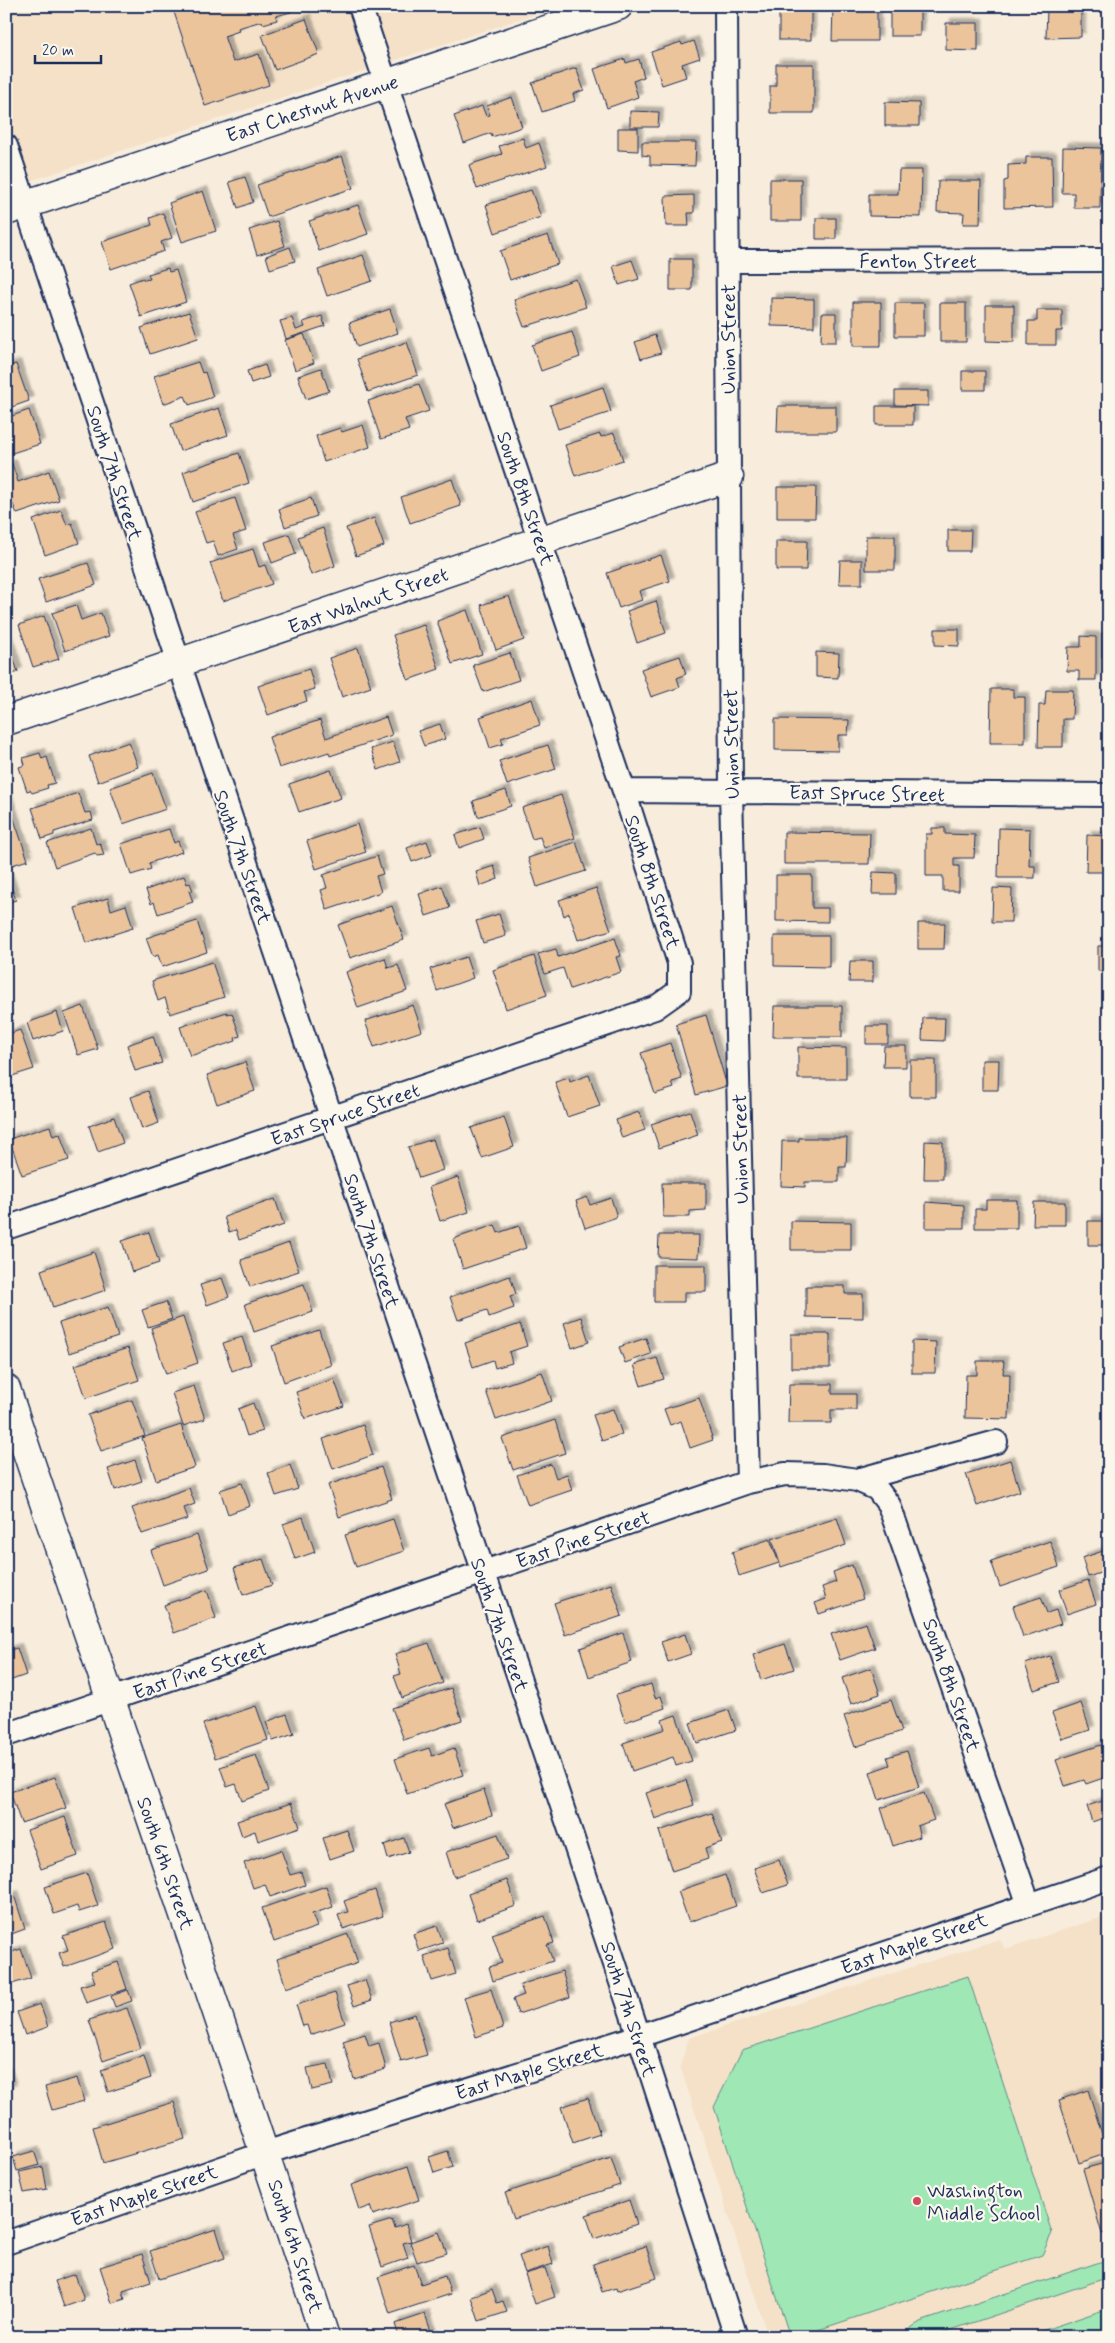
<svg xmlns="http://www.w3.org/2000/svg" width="1115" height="2343" font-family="Mynerve,sans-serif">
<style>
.built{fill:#f4e1c8}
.green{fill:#9fe7b4;stroke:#5d8b89}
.building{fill:#ebc49b;stroke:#1b2f5e;filter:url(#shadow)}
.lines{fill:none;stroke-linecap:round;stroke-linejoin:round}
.street-casing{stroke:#1b2f5e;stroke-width:26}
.secondary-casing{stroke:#1b2f5e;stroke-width:31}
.street{stroke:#fbf7ec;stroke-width:22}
.secondary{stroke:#fbf7ec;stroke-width:28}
.poi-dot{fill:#d1495b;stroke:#fbf7ec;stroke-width:2}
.labels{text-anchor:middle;stroke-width:4.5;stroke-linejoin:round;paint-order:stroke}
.street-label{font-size:20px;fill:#1b2f5e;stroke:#fbf7ec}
.poi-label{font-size:20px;fill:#1b2f5e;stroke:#fbf7ec;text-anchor:start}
</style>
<defs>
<filter id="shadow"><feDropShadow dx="4.5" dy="-4.5" stdDeviation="1" flood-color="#0004"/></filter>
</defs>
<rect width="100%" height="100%" fill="#f8eddc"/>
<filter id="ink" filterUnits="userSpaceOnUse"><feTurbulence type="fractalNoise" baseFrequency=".02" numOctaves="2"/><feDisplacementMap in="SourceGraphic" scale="10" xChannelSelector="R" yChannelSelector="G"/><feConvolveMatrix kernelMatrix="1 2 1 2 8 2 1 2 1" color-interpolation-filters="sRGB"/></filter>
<g filter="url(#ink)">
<path class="built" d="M6,6H559L6,189Z
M1109,1915V2337H768L680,2066L689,2038L1000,1939L1005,1949Z"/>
<path class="green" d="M968,1976L1052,2233L1042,2255L797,2337H790L714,2107L742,2050Z
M1109,2259V2277L930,2337H897L920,2322Z
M1109,2308V2337H1024Z"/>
<path class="building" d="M172,6H289L291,12L276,16L277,20L263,24L262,21L238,28L239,31L224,36L233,62L259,54L269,85L205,106Z
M779,6H811V40H779Z
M833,6H877V41H832Z
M890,6H920V36H890Z
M1047,8H1081V37L1046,38Z
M1107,8H1109V55H1107Z
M306,19L319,54L275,70L262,35Z
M946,23H978V51L946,50Z
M694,41L700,58L682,64L686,77L662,85L651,52L681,42L682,45Z
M625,59L626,63L639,59L644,77L633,81L638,97L607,108L594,69Z
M776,64H814V113H770V86H776Z
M576,68L584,90L573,94L575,101L542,112L532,83Z
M512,97L522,127L492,137L491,133L464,143L454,116L482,106L486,116L490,115L487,106Z
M885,102L919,103V126H885Z
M630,111L659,112L658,127H630Z
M618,128H638V151L618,150Z
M523,138L526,148L539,143L547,166L477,189L469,165L502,154L499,146Z
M642,142H696L695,166L650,165V156L642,155Z
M1063,147L1101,148L1100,208H1074V193H1062Z
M342,156L353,188L268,217L257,185Z
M1026,157H1052L1053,207L1004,208V181L1008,180V165L1026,164Z
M899,170H922L921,217L869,216V194H898Z
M245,177L253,202L238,208L229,182Z
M770,179H801V221H770Z
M938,181H981L980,224H963L964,213L937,212Z
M531,190L541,217L495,233L486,205Z
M203,191L216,231L182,242L169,203Z
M694,195V213H688L689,226H666L665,196Z
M358,205L368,234L319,251L309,221Z
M163,213L172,238L161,242L164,251L111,269L102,242L152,225L150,218Z
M816,218H836V239H816Z
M277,221L285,246L257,255L249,230Z
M548,235L558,264L510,280L500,251Z
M290,247L295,261L270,269L266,256Z
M363,255L372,281L327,296L318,270Z
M670,259H692V290H670Z
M632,260L639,279L619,285L613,266Z
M168,268L169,272L176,270L186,302L141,317L129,283L143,278L144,280L150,279L148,274Z
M576,279L586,307L524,327L514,300Z
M771,298L814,299V327L771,326Z
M853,302H881V346H853Z
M895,303H924V336H895Z
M940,303H966V342H940Z
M986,305H1014V342L986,341Z
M390,309L398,333L357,347L349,323Z
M1037,310H1062V331H1056V345H1028V321H1037Z
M189,312L198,338L150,354L141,328Z
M822,313H836V342H821Z
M322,316L325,326L286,339L280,321L292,318L296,330L305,327L303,322Z
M572,332L580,357L541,371L532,345Z
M304,334L314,363L295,370L285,340Z
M655,335L661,353L641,359L635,342Z
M407,342L418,375L368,392L357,359Z
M198,362L202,373L205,372L213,397L189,405L185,396L163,404L154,376Z
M16,364L29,401L6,409V367Z
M265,365L269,377L251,383L247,371Z
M321,368L329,391L306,399L298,376Z
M962,371H985V390H962Z
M419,384L429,411L405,419L409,430L381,439L368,401Z
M603,387L611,412L558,429L550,405Z
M895,391H928V406L895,405Z
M778,406H836V432H777Z
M876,406H913V425H876Z
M219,408L228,435L180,451L171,424Z
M29,410L40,444L6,455V418Z
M363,425L370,447L324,462L316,436L340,428L342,432Z
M614,433L623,460L575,476L565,445L600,434L601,437Z
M239,453L249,483L193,502L183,472Z
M12,464L18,482L49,471L59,500L17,514L12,502L6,504V466Z
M452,479L461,506L410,523L401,497Z
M777,487H816L815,518H777Z
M235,498L246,531L233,535L238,549L218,556L213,541L206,543L195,512Z
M311,498L317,516L285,527L279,509Z
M61,510L67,525L72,523L79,543L45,555L33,520Z
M374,518L384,546L356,556L346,528Z
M323,528L335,566L311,575L298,537Z
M948,530H971L970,551H948Z
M289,534L296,554L272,563L265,542Z
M866,536H895V570H866Z
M776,541H807L806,570H776Z
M253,549L259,567L265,565L272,584L223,601L210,563Z
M661,555L670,581L639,591L642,600L619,608L607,573Z
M840,560H862V584H839Z
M88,563L96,585L46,602L38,579Z
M509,596L524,640L496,650L481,605Z
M656,601L666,633L637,643L627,611Z
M76,605L81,620L101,613L109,636L65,651L52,613Z
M467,610L482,654L452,664L437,621Z
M44,616L59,659L33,667L19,625Z
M424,625L439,669L408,680L393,635Z
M935,629H959V646L935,645Z
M1102,633H1109V657H1102Z
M1081,636L1096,637V680H1079V671H1067L1068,647H1081Z
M6,642H8L18,672L6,677Z
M358,648L371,687L342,697L329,658Z
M816,652L839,653L838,678L816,677Z
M510,653L519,680L483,692L473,665Z
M680,656L686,674L677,678L680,687L651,697L641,669Z
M309,669L315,689L304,692L307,701L268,715L258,686Z
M991,689H1013V697H1025V743H990Z
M1046,690H1073L1072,719H1063V747H1038L1039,705H1045Z
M532,699L540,725L501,738L503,744L490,748L480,717Z
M386,717L392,735L330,756L329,752L279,768L269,737L320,720L326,738Z
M775,719L849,720L848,735H838V751L775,750Z
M440,724L445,739L424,746L418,731Z
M129,742L138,767L98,782L89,756Z
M393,742L400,762L378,770L371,749Z
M548,745L556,769L507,785L499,761Z
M40,753L42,759L47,757L55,783L47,785L48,788L32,793L30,790L27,791L19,767L25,765L23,758Z
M331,770L341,798L299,812L289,784Z
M153,773L166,809L123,824L110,788Z
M506,790L511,806L478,817L473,801Z
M78,793L85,813L91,812L93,820L54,832V835L42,839L32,808Z
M561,795L575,838L544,848L540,837L532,839L522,808Z
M6,796L28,860L6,867Z
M357,824L366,852L316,869L307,841Z
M480,827L484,839L459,848L455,835Z
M91,828L96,844L100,843L104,855L97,856L95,853L55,867L47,843Z
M932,828H945V834L975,835L974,858H954V866H959V891H943V876H926V834H932Z
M999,828L1030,829L1029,866H1035V878H998Z
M169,829L174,843L178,841L182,852L149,863L151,869L131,875L121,844Z
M784,832L870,833L869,864H784Z
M1087,835L1109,836V872H1086Z
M427,841L432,855L412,862L407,848Z
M576,842L586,871L537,887L528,858Z
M377,856L383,874L376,876L381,892L327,910L321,890L327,888L323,875Z
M494,866L498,879L480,886L476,872Z
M873,872L896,873V894H872Z
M6,873L16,900L6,903Z
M776,875H812V908H828V922L776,921Z
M184,876L187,884L190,883L193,891H189L193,902L158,914L154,902L151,904L146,890Z
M442,886L450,908L426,916L419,894Z
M596,888L611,930L578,940L569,913L564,916L559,900Z
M993,888L1012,889L1011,922H992Z
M108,898L111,910L126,905L133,928L86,943L75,908Z
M392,906L404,940L350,958L338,925Z
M499,914L506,936L483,943L476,921Z
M197,921L207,952L162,967L158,955L153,957L146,938Z
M918,923H945L944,949H918Z
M774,936H829V967L774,966Z
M615,938L621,956L616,957L621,972L570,989L563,968L545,974L538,954L556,949L558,957Z
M1098,946H1109V971H1098Z
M534,956L547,995L506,1009L493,970Z
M466,957L473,978L437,991L430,969Z
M385,958L388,968L398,965L407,991L358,1008L346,972Z
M850,961H873V982H849Z
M212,962L224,997L170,1014L165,998L158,1001L152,981Z
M413,1005L422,1031L374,1047L365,1021Z
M83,1006L98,1049L78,1055L64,1013Z
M774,1006H842V1037H773Z
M57,1012L63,1031L33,1041L27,1023Z
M227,1012V1014L232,1013L240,1036L235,1038L236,1041L190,1056L180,1027Z
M706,1015L727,1086L696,1095L676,1024Z
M923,1018H945L944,1041L922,1040Z
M866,1026H888V1044H866Z
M20,1030L34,1069L6,1078V1035Z
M153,1036L162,1063L135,1071L127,1045Z
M670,1043L682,1079L672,1082L674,1088L655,1094L641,1053Z
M884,1046H906V1067H883Z
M798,1047L846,1048V1079H798Z
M910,1060H936V1097H910Z
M982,1060H999L998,1090H982Z
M245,1062L255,1091L217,1104L207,1075Z
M589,1075L600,1106L567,1117L555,1082L569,1078L570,1082Z
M148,1091L159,1123L142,1129L131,1097Z
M690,1111L698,1135L659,1148L651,1124Z
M639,1112L645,1130L622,1138L616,1120Z
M114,1117L123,1143L98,1152L89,1126Z
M504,1117L514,1147L482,1158L471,1128Z
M50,1126L53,1136L60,1134L69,1160L22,1175L9,1139Z
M799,1138H847L846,1167H839V1182H805V1187L781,1186L782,1141H799Z
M433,1139L443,1170L419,1178L408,1147Z
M925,1141L943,1142V1179H924Z
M458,1177L469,1212L440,1221L429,1187Z
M662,1183H706V1210L690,1211V1217H663Z
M587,1197L590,1205L611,1198L617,1217L585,1228L576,1201Z
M275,1199L284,1225L239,1240L236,1230L229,1232L224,1217Z
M986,1200H1017V1228H975V1209H986Z
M926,1202L964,1205V1228H926Z
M1034,1202H1065V1225H1033Z
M791,1221L851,1222V1250H791Z
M1088,1221H1109V1245H1088Z
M495,1225L498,1233L519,1226L526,1248L463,1269L453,1239Z
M149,1232L159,1263L132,1272L122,1241Z
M659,1235H699L698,1258L658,1257Z
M289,1243L299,1271L250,1287L241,1260Z
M94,1252L106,1290L53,1308L41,1270Z
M654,1265H706V1292H684V1302H654Z
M510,1276L516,1294L510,1296L514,1308L489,1317L487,1310L458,1320L450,1297Z
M222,1278L229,1297L207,1305L200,1285Z
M304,1284L313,1312L254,1332L245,1304Z
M806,1286H845V1294H863V1318L806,1317Z
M166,1302L172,1319L148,1327L142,1310Z
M108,1307L118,1337L69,1353L59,1323Z
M183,1317L198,1363L166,1374L151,1328Z
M581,1317L589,1342L572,1348L564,1323Z
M520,1324L527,1346L509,1352L512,1363L495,1368L493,1360L473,1367L465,1343Z
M319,1330L331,1365L284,1382L272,1346Z
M791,1334H830V1368H791Z
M242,1337L251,1364L232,1371L223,1343Z
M646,1338L651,1354L625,1363L619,1347Z
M912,1341L936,1342L935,1373H912Z
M128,1348L139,1380L86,1398L75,1365Z
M657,1358L664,1379L641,1386L634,1365Z
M977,1361H1004L1003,1374H1010L1009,1419L965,1418L966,1375H977Z
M542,1372L552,1401L496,1420L486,1391Z
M334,1379L344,1406L305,1419L296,1392Z
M789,1384H832V1394H856V1410H831V1423H788Z
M194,1386L205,1419L183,1426L172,1393Z
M699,1398L713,1440L690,1448L681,1421L670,1425L664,1409Z
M132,1400L145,1436L101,1451L88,1415Z
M253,1403L263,1431L247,1436L238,1409Z
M613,1409L622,1434L602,1441L593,1415Z
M555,1420L565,1453L513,1470L502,1438Z
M181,1425L195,1467L156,1480L142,1438Z
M363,1425L373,1455L333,1469L323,1439Z
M135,1460L142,1481L115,1490L108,1469Z
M1010,1460L1020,1491L977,1506L966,1474Z
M551,1464L556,1478L567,1474L572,1490L528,1505L517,1475Z
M290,1465L298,1489L276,1496L268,1473Z
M381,1467L392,1499L339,1517L328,1485Z
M242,1483L250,1506L228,1514L220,1490Z
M189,1488L195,1504L184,1508L188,1519L142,1534L132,1508Z
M303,1517L315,1552L295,1559L283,1524Z
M837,1518L846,1545L781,1567L772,1539Z
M393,1519L404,1551L356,1567L345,1535Z
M197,1535L209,1569L163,1585L151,1550Z
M770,1539L779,1563L739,1576L732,1552Z
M1050,1541L1059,1567L1000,1587L991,1561Z
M1109,1549V1570L1088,1577L1082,1558Z
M263,1559L272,1585L243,1595L234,1568Z
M852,1565L863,1599L819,1614L815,1603L826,1599L822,1587L836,1582L833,1572Z
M1088,1580L1096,1604L1067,1614L1059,1590Z
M611,1584L622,1616L565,1635L554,1603Z
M207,1590L216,1618L174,1633L164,1605Z
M1041,1597L1047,1613L1056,1610L1061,1624L1023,1637L1013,1606Z
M866,1623L875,1648L840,1660L831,1634Z
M623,1633L632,1662L589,1677L580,1648Z
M685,1634L691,1654L668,1662L661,1642Z
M429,1643L443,1683L402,1698L394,1676L401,1674L395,1654Z
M785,1644L794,1669L761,1680L753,1655Z
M17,1648L26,1675L6,1682V1651Z
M1050,1656L1059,1682L1034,1690L1025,1664Z
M871,1668L880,1694L851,1704L842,1678Z
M651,1684L655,1698L661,1696L665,1708L625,1722L616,1695Z
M451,1688L462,1720L404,1740L392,1708Z
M891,1700L902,1731L855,1747L844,1716Z
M1081,1703L1090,1730L1062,1739L1052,1713Z
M256,1706L268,1740L215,1758L203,1724Z
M729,1710L736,1730L697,1743L690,1723Z
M287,1714L294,1734L273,1741L266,1722Z
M676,1715L692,1761L676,1766L673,1757L632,1771L623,1743L665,1729L662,1720Z
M1101,1745L1109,1766V1776L1086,1784L1084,1780L1065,1786L1056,1760Z
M429,1748L432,1756L454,1748L463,1775L407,1794L395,1759Z
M907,1751L919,1787L879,1800L870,1772L890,1765L887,1757Z
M256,1755L269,1791L242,1801L236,1784L227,1787L220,1767Z
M55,1777L66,1808L21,1823L10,1792Z
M686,1780L694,1805L655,1819L646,1793Z
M484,1790L492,1815L453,1828L444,1804Z
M924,1793L934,1820L917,1826L920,1837L893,1846L881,1808Z
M1109,1799V1816L1092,1822L1087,1806Z
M291,1803L300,1827L258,1841L255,1831L242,1836L237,1821Z
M712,1813L722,1842L705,1848L708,1859L672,1871L659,1831Z
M65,1817L78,1856L41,1869L27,1830Z
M347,1830L354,1851L330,1859L323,1838Z
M498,1834L507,1859L454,1877L446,1852Z
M404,1838L409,1852L388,1859L384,1845Z
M281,1850L290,1875L301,1872L305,1885L270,1897L265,1884L253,1888L244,1863Z
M779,1860L788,1885L763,1893L754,1868Z
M87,1873L98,1906L79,1912L77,1906L54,1914L45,1887Z
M725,1875L736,1906L689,1922L678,1891Z
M507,1880L516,1906L477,1920L468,1894Z
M326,1886L333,1907L312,1914L317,1927L274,1942L262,1908Z
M375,1890L383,1916L343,1929L338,1915L348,1912L344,1901Z
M14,1895L25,1929L6,1936V1898Z
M545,1916L554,1943L547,1945L553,1961L493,1981L489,1967L502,1963L492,1934Z
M106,1922L116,1949L64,1967L59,1953L68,1950L63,1936Z
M437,1926L443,1943L419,1951L413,1934Z
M348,1934L358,1963L286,1988L277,1959Z
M448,1948L456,1974L432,1981L424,1956Z
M21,1949L31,1978L6,1986V1954Z
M118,1962L127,1989L86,2003L80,1986L95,1982L91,1971Z
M562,1971L570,1997L518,2014L513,1999L524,1995L520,1985Z
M365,1980L372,2000L354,2006L347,1986Z
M491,1989L503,2028L476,2037L464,1997Z
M128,1990L132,2001L115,2007L111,1996Z
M335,1993L345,2023L310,2035L307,2025L303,2026L296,2005Z
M40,2004L48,2027L25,2035L17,2012Z
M127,2008L141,2048L103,2061L89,2020Z
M415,2014L427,2055L401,2062L389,2022Z
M365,2034L369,2046L379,2043L386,2069L354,2079L343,2041Z
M144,2056L151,2078L108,2092L101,2070Z
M328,2064L333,2085L312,2090L307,2068Z
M6,2071L12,2089L6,2091Z
M77,2078L84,2101L52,2110L45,2087Z
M1088,2090L1108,2153L1079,2163L1059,2100Z
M588,2098L600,2134L573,2143L561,2107Z
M174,2102L185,2139L103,2163L93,2127Z
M34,2151L39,2165L17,2171L13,2157Z
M448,2151L453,2167L434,2173L429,2157Z
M611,2158L620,2185L514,2219L505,2193Z
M1109,2162V2232L1102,2234L1083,2169Z
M408,2166L419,2200L373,2215L370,2206L359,2210L351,2185Z
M43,2167L47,2189L24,2193L19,2172Z
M629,2200L637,2224L594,2239L586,2215Z
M392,2220L395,2228L406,2224L411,2241L403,2243L408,2258L382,2267L369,2227Z
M216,2229L225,2258L159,2279L150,2251Z
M439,2232L447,2253L417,2262L410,2242Z
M548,2246L553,2264L525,2273L519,2256Z
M646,2246L657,2278L617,2291L616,2288L602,2292L593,2264Z
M142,2254L151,2282L123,2291L125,2299L112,2303L100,2267Z
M414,2265L421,2284L445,2276L451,2294L390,2314L378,2277Z
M545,2268L555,2297L535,2304L525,2274Z
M75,2274L84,2300L64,2307L55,2281Z
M492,2289L497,2303L503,2301L507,2312L479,2321L471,2297Z
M425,2314L433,2337H399L395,2324Z"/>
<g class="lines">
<g class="street-casing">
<path id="street" d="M726,6L731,791L748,1482
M6,146L639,2036L736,2337
M728,261L1109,260
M624,791L1109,795
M6,1228L655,1008L679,991V963L624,791L360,6
M857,1480L877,1489L889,1505L1029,1905
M6,1735L748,1482L785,1474L823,1475L857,1480L996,1442
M6,2243L265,2153L639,2036L1109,1878"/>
</g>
<g class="secondary-casing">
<path id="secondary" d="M6,211L618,6
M6,721L729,477
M6,1389C111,1705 222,2020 325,2337"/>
</g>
<use href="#street" class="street"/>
<use href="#secondary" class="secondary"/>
</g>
</g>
<circle class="poi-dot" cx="917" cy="2201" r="5"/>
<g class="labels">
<g class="street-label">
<text transform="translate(312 108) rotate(-18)" y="7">East Chestnut Avenue</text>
<text x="918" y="268">Fenton Street</text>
<text transform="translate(728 339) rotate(-90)" y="7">Union Street</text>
<text transform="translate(115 473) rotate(72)" y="7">South 7th Street</text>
<text transform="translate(526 498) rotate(71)" y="7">South 8th Street</text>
<text transform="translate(368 600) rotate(-19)" y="7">East Walnut Street</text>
<text transform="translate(731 744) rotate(-91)" y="7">Union Street</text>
<text transform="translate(867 793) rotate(1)" y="7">East Spruce Street</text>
<text transform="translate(243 857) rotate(71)" y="7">South 7th Street</text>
<text transform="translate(653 882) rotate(72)" y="7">South 8th Street</text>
<text transform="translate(345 1114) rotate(-19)" y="7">East Spruce Street</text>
<text transform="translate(740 1149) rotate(-91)" y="7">Union Street</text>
<text transform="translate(372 1241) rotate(72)" y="7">South 7th Street</text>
<text transform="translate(583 1539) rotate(-19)" y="7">East Pine Street</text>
<text transform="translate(500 1625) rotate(71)" y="7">South 7th Street</text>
<text transform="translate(200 1670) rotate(-19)" y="7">East Pine Street</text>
<text transform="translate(952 1685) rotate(71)" y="7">South 8th Street</text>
<text transform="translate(166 1863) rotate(71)" y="7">South 6th Street</text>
<text transform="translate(914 1943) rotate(-19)" y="7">East Maple Street</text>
<text transform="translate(629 2009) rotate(72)" y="7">South 7th Street</text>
<text transform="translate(529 2071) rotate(-17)" y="7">East Maple Street</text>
<text transform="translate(144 2195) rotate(-19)" y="7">East Maple Street</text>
<text transform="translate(296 2246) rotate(72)" y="7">South 6th Street</text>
</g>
<g class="poi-label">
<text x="927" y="2197">Washington<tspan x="927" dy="23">Middle School</tspan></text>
</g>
</g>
<rect width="1115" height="2343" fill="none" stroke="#fbf7ec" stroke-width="25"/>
<rect x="12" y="12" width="1090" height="2318" fill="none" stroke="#1b2f5e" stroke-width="2" filter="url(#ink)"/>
<path d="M35 55v8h66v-8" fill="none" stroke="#1b2f5e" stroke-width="2.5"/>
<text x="42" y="55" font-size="15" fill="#1b2f5e" stroke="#fbf7ec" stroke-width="4" paint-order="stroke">20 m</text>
</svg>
